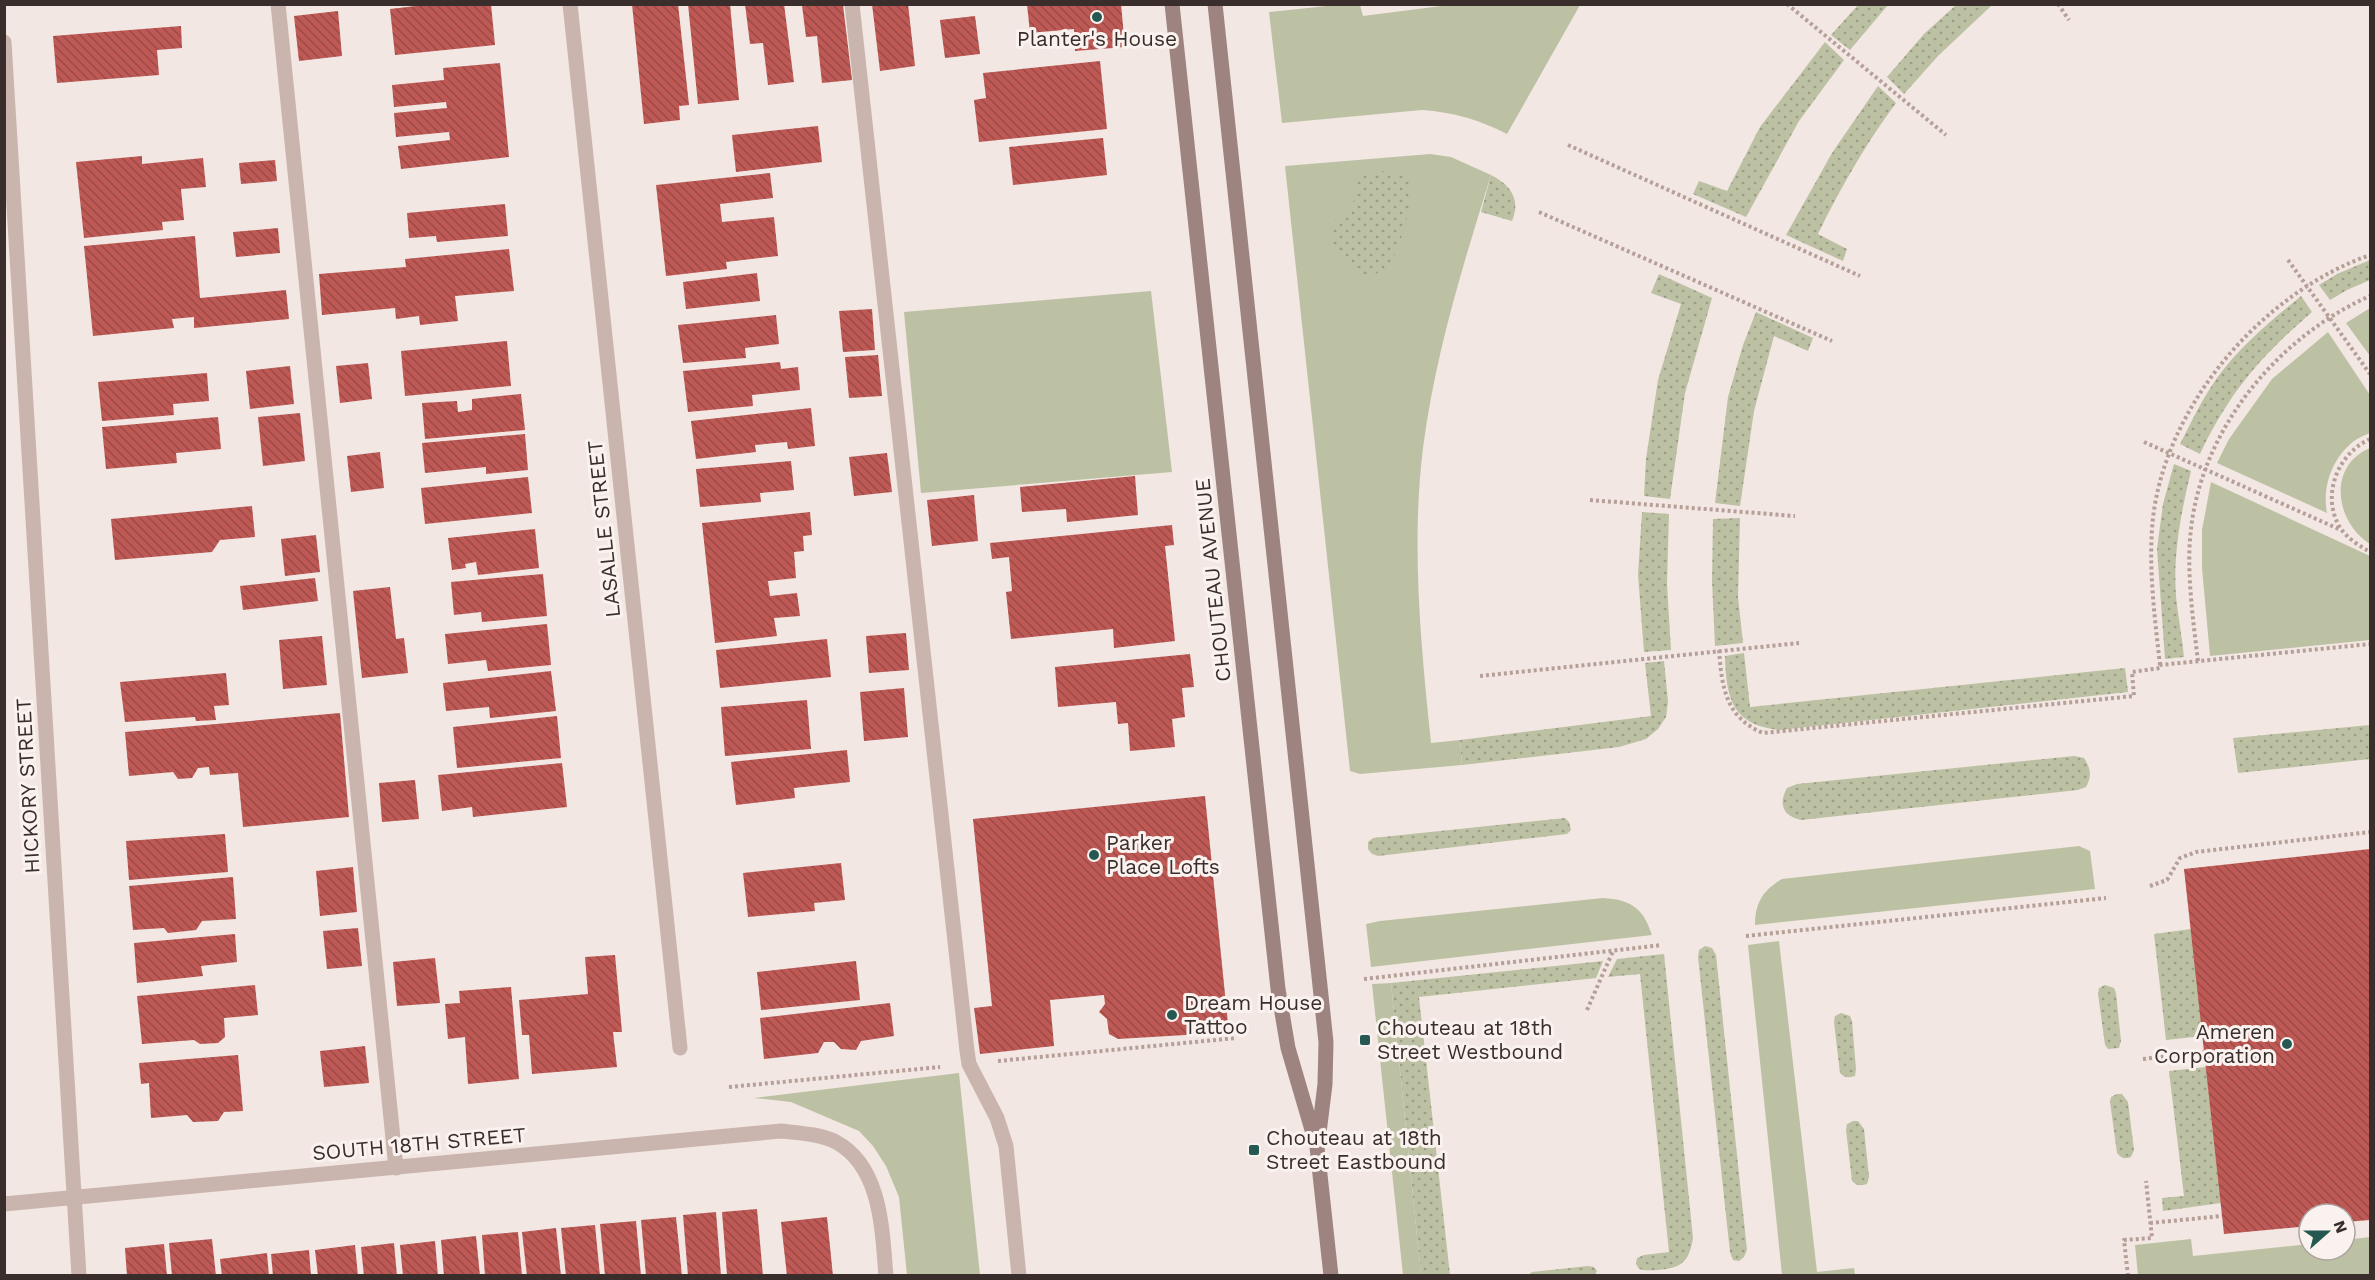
<svg xmlns="http://www.w3.org/2000/svg" width="2375" height="1280" font-family="'Work Sans',sans-serif">
<style>
.grass{fill:#bdc1a3}
.garden{fill:url(#garden-dots)}
.building{fill:url(#building-back-hatch)}
.lines{fill:none;stroke-linecap:round;stroke-linejoin:round}
.path{stroke:#b69f98;stroke-width:4;stroke-dasharray:3 3;stroke-linecap:butt}
.service{stroke:#cab5ae;stroke-width:15}
.minor{stroke:#cab5ae;stroke-width:15}
.secondary{stroke:#9e8480;stroke-width:15}
.poi-dot{fill:#245851;stroke:#faf2ef;stroke-width:2}
.labels{text-anchor:middle;stroke-width:6;stroke-linejoin:round;paint-order:stroke}
.poi-label{font-size:21px;fill:#392e2c;stroke:#faf2ef;text-anchor:start}
.street-label{font-size:21px;fill:#392e2c;stroke:#faf2ef}
</style>
<defs>
<pattern id="garden-dots" width="8" height="8" patternUnits="userSpaceOnUse" patternTransform="scale(1.5)"><rect width="8" height="8" fill="#bdc1a3"/><path d="M2 2h.1M6 6h.1" fill="none" stroke="#9b9d85" stroke-width="1.8" stroke-linecap="round"/></pattern>
<pattern id="building-back-hatch" width="6" height="6" patternUnits="userSpaceOnUse" patternTransform="scale(1.5)"><rect width="6" height="6" fill="#be5955"/><path d="M-1 5l2 2M0 0l6 6M5-1l2 2" fill="none" stroke="#9b4a47"/></pattern>
</defs>
<rect width="100%" height="100%" fill="#f2e7e2"/>
<path class="grass" d="M1360,5L1363,16L1457,4L1580,5L1507,134C1480,120 1453,112 1422,110L1282,123L1269,12L1336,5Z
M1430,154L1451,157L1491,175C1463,265 1435,355 1423,448C1411,546 1421,646 1431,743L1460,740L1462,765L1360,774L1350,771L1285,166Z
M1151,291L1172,472L921,493L904,312Z
M2370,308V356L2346,323Z
M2328,332L2370,395V433C2365,435 2358,438 2354,441C2332,458 2322,487 2327,513L2217,463L2229,439L2272,379Z
M2370,448V544C2335,522 2327,466 2370,448Z
M2211,482L2370,556V640L2210,656L2202,568V530Z
M2079,846L2090,851L2095,889L1755,925C1755,903 1763,890 1782,879Z
M1603,898C1632,900 1643,908 1652,935L1371,967L1366,924L1380,921Z
M1779,941L1817,1272L1854,1268L1855,1275H1782L1748,945Z
M1391,983L1421,1275H1403L1372,984Z
M959,1073L980,1275H907L899,1197L886,1166L873,1146L859,1131L791,1102L754,1098Z
M2370,1237V1276L2138,1275L2135,1245L2191,1239L2193,1256L2309,1244V1250H2345V1240Z"/>
<path class="garden" d="M1858,5H1888L1850,50L1831,35Z
M1956,5H1992L1938,56L1904,94L1887,77L1924,34Z
M1825,42L1844,60L1799,121L1746,217L1693,194L1699,181L1727,191L1760,127Z
M1878,86L1896,103C1865,145 1841,187 1818,234L1847,249L1843,261L1786,235L1832,153Z
M1387,171C1395,174 1407,175 1410,185C1415,198 1398,255 1388,266C1384,270 1377,273 1372,276L1360,273L1348,257L1336,252L1330,233L1335,220L1349,211L1355,198L1357,177L1373,172Z
M1491,175C1511,185 1521,200 1512,221L1481,212Z
M2370,260V280L2347,290L2330,300L2319,285L2337,274Z
M1659,274L1712,298L1685,393L1670,499L1644,496L1646,459L1658,380L1681,304L1651,293Z
M2301,296L2312,312C2260,357 2229,393 2200,454L2180,444C2192,421 2202,399 2217,378C2240,346 2271,321 2301,296Z
M1756,312L1813,338L1808,351L1774,336L1754,411L1740,506L1715,503L1728,397L1743,345Z
M2174,464L2191,471C2181,512 2173,554 2176,596C2178,616 2182,637 2184,657L2165,659L2157,549L2163,504Z
M1642,512L1669,514L1667,584L1671,650L1644,652L1638,575Z
M1740,518L1738,597L1743,643L1715,646L1712,581L1713,519Z
M1744,653L1750,707L2125,668L2128,692L1779,730C1732,725 1726,698 1725,656Z
M1664,661L1668,702L1666,717L1658,729L1646,739L1619,747L1462,765L1460,740L1651,716L1645,663Z
M2370,725V759L2238,773L2233,738Z
M2074,756L2084,758C2091,769 2092,776 2086,787L2078,790L1801,820C1783,816 1778,804 1787,788L1797,784Z
M1565,818L1569,822L1571,830L1567,834L1378,856L1372,854L1368,849V842L1373,838Z
M2191,929L2203,1036L2166,1040L2154,934Z
M1705,946L1712,948L1716,955L1747,1250L1744,1257L1739,1261L1733,1260L1730,1252L1698,957L1699,950Z
M1664,954L1693,1238C1689,1262 1682,1268 1658,1270C1651,1270 1645,1271 1639,1269L1636,1264L1637,1258L1644,1255L1669,1252L1640,974L1608,977L1617,959Z
M1603,961L1596,978L1419,997L1450,1275H1421L1391,983Z
M2105,985L2114,988L2116,993L2121,1041L2119,1048L2108,1049L2105,1045L2098,994L2099,988Z
M1841,1013L1850,1016L1852,1021L1856,1069L1855,1076C1848,1078 1845,1078 1840,1073L1834,1022L1835,1016Z
M2206,1067L2221,1203L2163,1211L2162,1198L2184,1196L2169,1071Z
M2117,1094H2122L2128,1102L2134,1150L2131,1157C2125,1159 2122,1159 2117,1153L2110,1102L2111,1097Z
M1853,1121H1858L1864,1129L1869,1177L1867,1184C1860,1186 1857,1186 1852,1181L1846,1130L1847,1124Z
M1588,1266L1594,1267L1597,1271L1595,1275H1528L1532,1272Z"/>
<path class="building" d="M433,4H491L495,45L395,55L390,9Z
M632,4H678L689,105L679,106L680,120L644,124Z
M688,4H730L739,100L698,104Z
M745,4H784L794,82L768,85L763,43L750,44Z
M872,4H908L915,66L880,71Z
M1027,4H1121L1125,47L1075,51L1074,29L1030,33Z
M802,5H843L852,80L822,83L817,36L806,37Z
M338,11L342,56L299,61L294,16Z
M975,16L980,54L945,58L940,20Z
M181,26L182,48L157,50L159,75L57,83L53,36Z
M1100,61L1107,129L979,142L974,100L986,98L983,73Z
M500,63L509,157L401,169L398,146L450,140L449,132L396,137L394,113L447,108L446,102L394,107L392,85L444,80L443,68Z
M818,126L822,162L736,172L732,135Z
M1103,138L1107,175L1013,185L1009,147Z
M142,156V164L203,158L206,187L181,189L184,220L162,222L163,230L84,238L76,162Z
M275,160L277,181L241,184L239,163Z
M770,173L773,198L720,204L722,222L774,217L778,256L726,262L727,269L666,276L656,185Z
M505,204L508,236L437,242L436,236L409,238L407,213Z
M278,228L280,253L236,257L233,232Z
M195,236L200,298L286,290L289,319L194,328V317L172,319L174,328L93,336L84,246Z
M509,249L514,291L455,296L458,321L420,325L419,316L396,319L395,308L322,315L319,274L406,267L405,259Z
M757,273L760,301L686,309L683,282Z
M872,309L875,350L843,352L839,311Z
M776,315L779,344L745,348L746,358L683,363L678,325Z
M507,341L511,386L405,396L401,351Z
M878,355L882,396L849,398L845,357Z
M780,362L781,369L798,367L800,390L752,395L753,406L688,412L683,371Z
M368,363L372,399L340,403L336,366Z
M290,366L294,404L250,409L246,371Z
M207,373L209,401L173,404L174,415L102,421L98,382Z
M521,394L525,430L425,439L422,403L457,401L458,412L472,410V399Z
M811,408L815,446L788,449L787,442L755,445L756,452L696,459L691,421Z
M300,413L305,461L263,466L258,417Z
M218,417L221,449L176,453L177,463L106,469L102,427Z
M525,434L528,470L486,474V467L425,473L422,443Z
M380,452L384,488L351,492L347,456Z
M887,453L892,492L854,496L849,457Z
M791,461L794,490L760,493L761,502L700,507L696,469Z
M1135,476L1138,515L1067,522L1066,509L1022,512L1020,487Z
M528,477L532,513L425,524L421,488Z
M974,495L978,541L932,546L927,500Z
M252,506L255,537L220,540L212,552L115,560L111,519Z
M810,512L812,535L803,536L804,551L794,552L796,578L768,581L770,596L797,593L800,616L774,618L777,636L715,643L702,523Z
M1172,525L1174,545L1165,546L1175,641L1114,648L1113,629L1011,639L1006,592L1012,591L1009,557L992,559L990,543Z
M535,529L539,568L478,575L476,562L465,564L466,568L452,570L448,538Z
M316,535L320,572L285,576L281,539Z
M543,574L547,616L482,622L481,612L454,615L451,582Z
M315,578L318,601L243,610L240,586Z
M390,587L396,639L404,638L408,673L362,678L353,591Z
M547,624L551,665L488,671L486,660L448,664L445,634Z
M906,633L909,670L869,673L866,636Z
M322,636L327,685L283,689L279,640Z
M827,639L831,677L720,688L716,650Z
M1190,654L1194,687L1182,688L1185,717L1172,719L1175,747L1130,751L1128,723L1118,724L1116,702L1058,707L1055,667Z
M551,671L556,711L490,718L489,707L446,711L443,683Z
M226,673L229,705L214,706L216,720L196,721L195,717L125,722L120,682Z
M904,688L908,737L864,741L860,692Z
M807,700L811,749L725,756L721,707Z
M340,713L349,817L243,827L238,773L210,775L209,767L198,768L192,778L178,779L173,772L129,776L125,732Z
M557,716L561,758L457,768L453,727Z
M847,750L850,782L794,788L795,798L736,805L731,762Z
M562,763L567,807L473,817L472,807L442,811L438,775Z
M415,780L419,819L382,822L379,783Z
M1205,796L1228,1024L1219,1033L1118,1039L1109,1034L1107,1019L1099,1012L1105,1004L1104,995L1050,1000L1054,1046L980,1054L974,1008L992,1006L973,819Z
M225,834L228,872L129,880L126,841Z
M2370,849V1220L2345,1222V1214H2309V1226L2224,1234L2184,869Z
M841,863L845,900L814,903L815,911L748,917L743,873Z
M353,867L357,912L320,916L316,871Z
M233,877L236,919L202,921L196,930L168,933L164,928L133,930L129,886Z
M358,928L362,966L327,969L323,931Z
M235,934L237,962L201,966L203,976L137,983L134,943Z
M615,955L622,1032H613L617,1067L532,1074L529,1035H522L519,1000L588,994L585,957Z
M435,958L440,1003L397,1006L393,962Z
M856,961L860,1000L761,1010L757,972Z
M255,985L258,1015L224,1018L225,1037L218,1043L200,1044L194,1040L142,1044L137,996Z
M511,987L519,1079L468,1084L465,1037L448,1039L445,1004L460,1003L459,991Z
M890,1003L894,1036L861,1041L856,1050L841,1049L834,1042H824L818,1053L764,1059L760,1018Z
M365,1046L369,1083L324,1087L320,1051Z
M238,1055L243,1111L224,1112L218,1121L193,1122L187,1115L151,1118L149,1083L141,1084L139,1063Z
M757,1209L763,1276L727,1275L722,1212Z
M716,1212L721,1276H688L683,1215Z
M676,1217L682,1276H646L641,1220Z
M827,1217L833,1276H787L781,1222Z
M636,1221L641,1276H605L600,1224Z
M595,1225L600,1276H566L561,1228Z
M556,1228L561,1276H527L522,1232Z
M518,1232L522,1276H485L482,1235Z
M476,1236L480,1276H444L441,1240Z
M212,1239L216,1276H172L169,1243Z
M435,1241L438,1276H403L400,1245Z
M394,1243L397,1276H364L361,1247Z
M164,1244L167,1276H127L125,1248Z
M355,1245L358,1276H318L315,1250Z
M309,1250L311,1276H273L271,1254Z
M267,1253L269,1276H222L220,1259Z"/>
<g class="lines">
<path class="path" d="M1787,4L1946,135
M2058,4L2069,20
M1568,145L1860,276
M1539,212L1832,341
M2288,260L2370,374
M2370,439C2337,454 2320,497 2341,529C2348,539 2360,546 2370,552
M2144,442L2341,530
M1590,500L1795,516
M1719,650C1722,687 1725,717 1763,733L2134,696L2132,672L2160,668V665L2370,644
M2198,661C2193,620 2186,569 2191,529C2202,428 2279,336 2370,296
M2160,665C2155,620 2149,574 2152,529C2160,410 2261,293 2370,255
M1480,676L1799,643
M2150,886L2167,880L2180,858L2196,852L2370,832
M1746,936L2106,898
M1364,979L1662,945
M1587,1010L1613,951
M2143,1059L2205,1052
M998,1061L1236,1038
M729,1087L940,1067
M2150,1223L2222,1216
M2128,1276L2124,1240L2152,1238L2146,1181"/>
<path class="service" d="M278,4L396,1168
M852,4L967,1051L969,1064L997,1118L1006,1146L1019,1276"/>
<path class="minor" d="M570,4L680,1048
M4,42L79,1276
M4,1204L781,1131C799,1133 820,1134 836,1142C882,1167 882,1231 886,1276"/>
<path class="secondary" d="M1172,4L1278,989L1288,1048L1317,1147L1331,1276
M1215,4L1326,1042L1325,1084L1318,1141"/>
</g>
<g class="poi-dot">
<circle cx="1097" cy="17" r="6"/>
<circle cx="1094" cy="855" r="6"/>
<circle cx="1172" cy="1015" r="6"/>
<rect x="1359" y="1034" width="12" height="12" rx="3"/>
<circle cx="2287" cy="1044" r="6"/>
<rect x="1248" y="1144" width="12" height="12" rx="3"/>
</g>
<g class="labels">
<g class="poi-label">
<text x="1097" y="46" text-anchor="middle">Planter's House</text>
<text x="1106" y="850">Parker<tspan x="1106" dy="24">Place Lofts</tspan></text>
<text x="1184" y="1010">Dream House<tspan x="1184" dy="24">Tattoo</tspan></text>
<text x="1377" y="1035">Chouteau at 18th<tspan x="1377" dy="24">Street Westbound</tspan></text>
<text x="2275" y="1039" text-anchor="end">Ameren<tspan x="2275" dy="24">Corporation</tspan></text>
<text x="1266" y="1145">Chouteau at 18th<tspan x="1266" dy="24">Street Eastbound</tspan></text>
</g>
<g class="street-label">
<text transform="translate(604 529) rotate(-96)" y="7">LASALLE STREET</text>
<text transform="translate(1213 580) rotate(-96)" y="7">CHOUTEAU AVENUE</text>
<text transform="translate(28 786) rotate(-93)" y="7">HICKORY STREET</text>
<text transform="translate(419 1144) rotate(-5)" y="7">SOUTH 18TH STREET</text>
</g>
</g>
<rect width="2375" height="1280" fill="none" stroke="#392e2c" stroke-width="12"/>
<g transform="translate(2327 1232) rotate(69)"><circle r="28" fill="#faf2ef" stroke="#ada4a1" stroke-width="1.5"/>
<path d="M0-4.5L10 22L0 15L-10 22Z" fill="#245851"/>
<text y="-9" font-size="16" font-weight="bold" text-anchor="middle" fill="#392e2c">N</text>
</g>
</svg>
